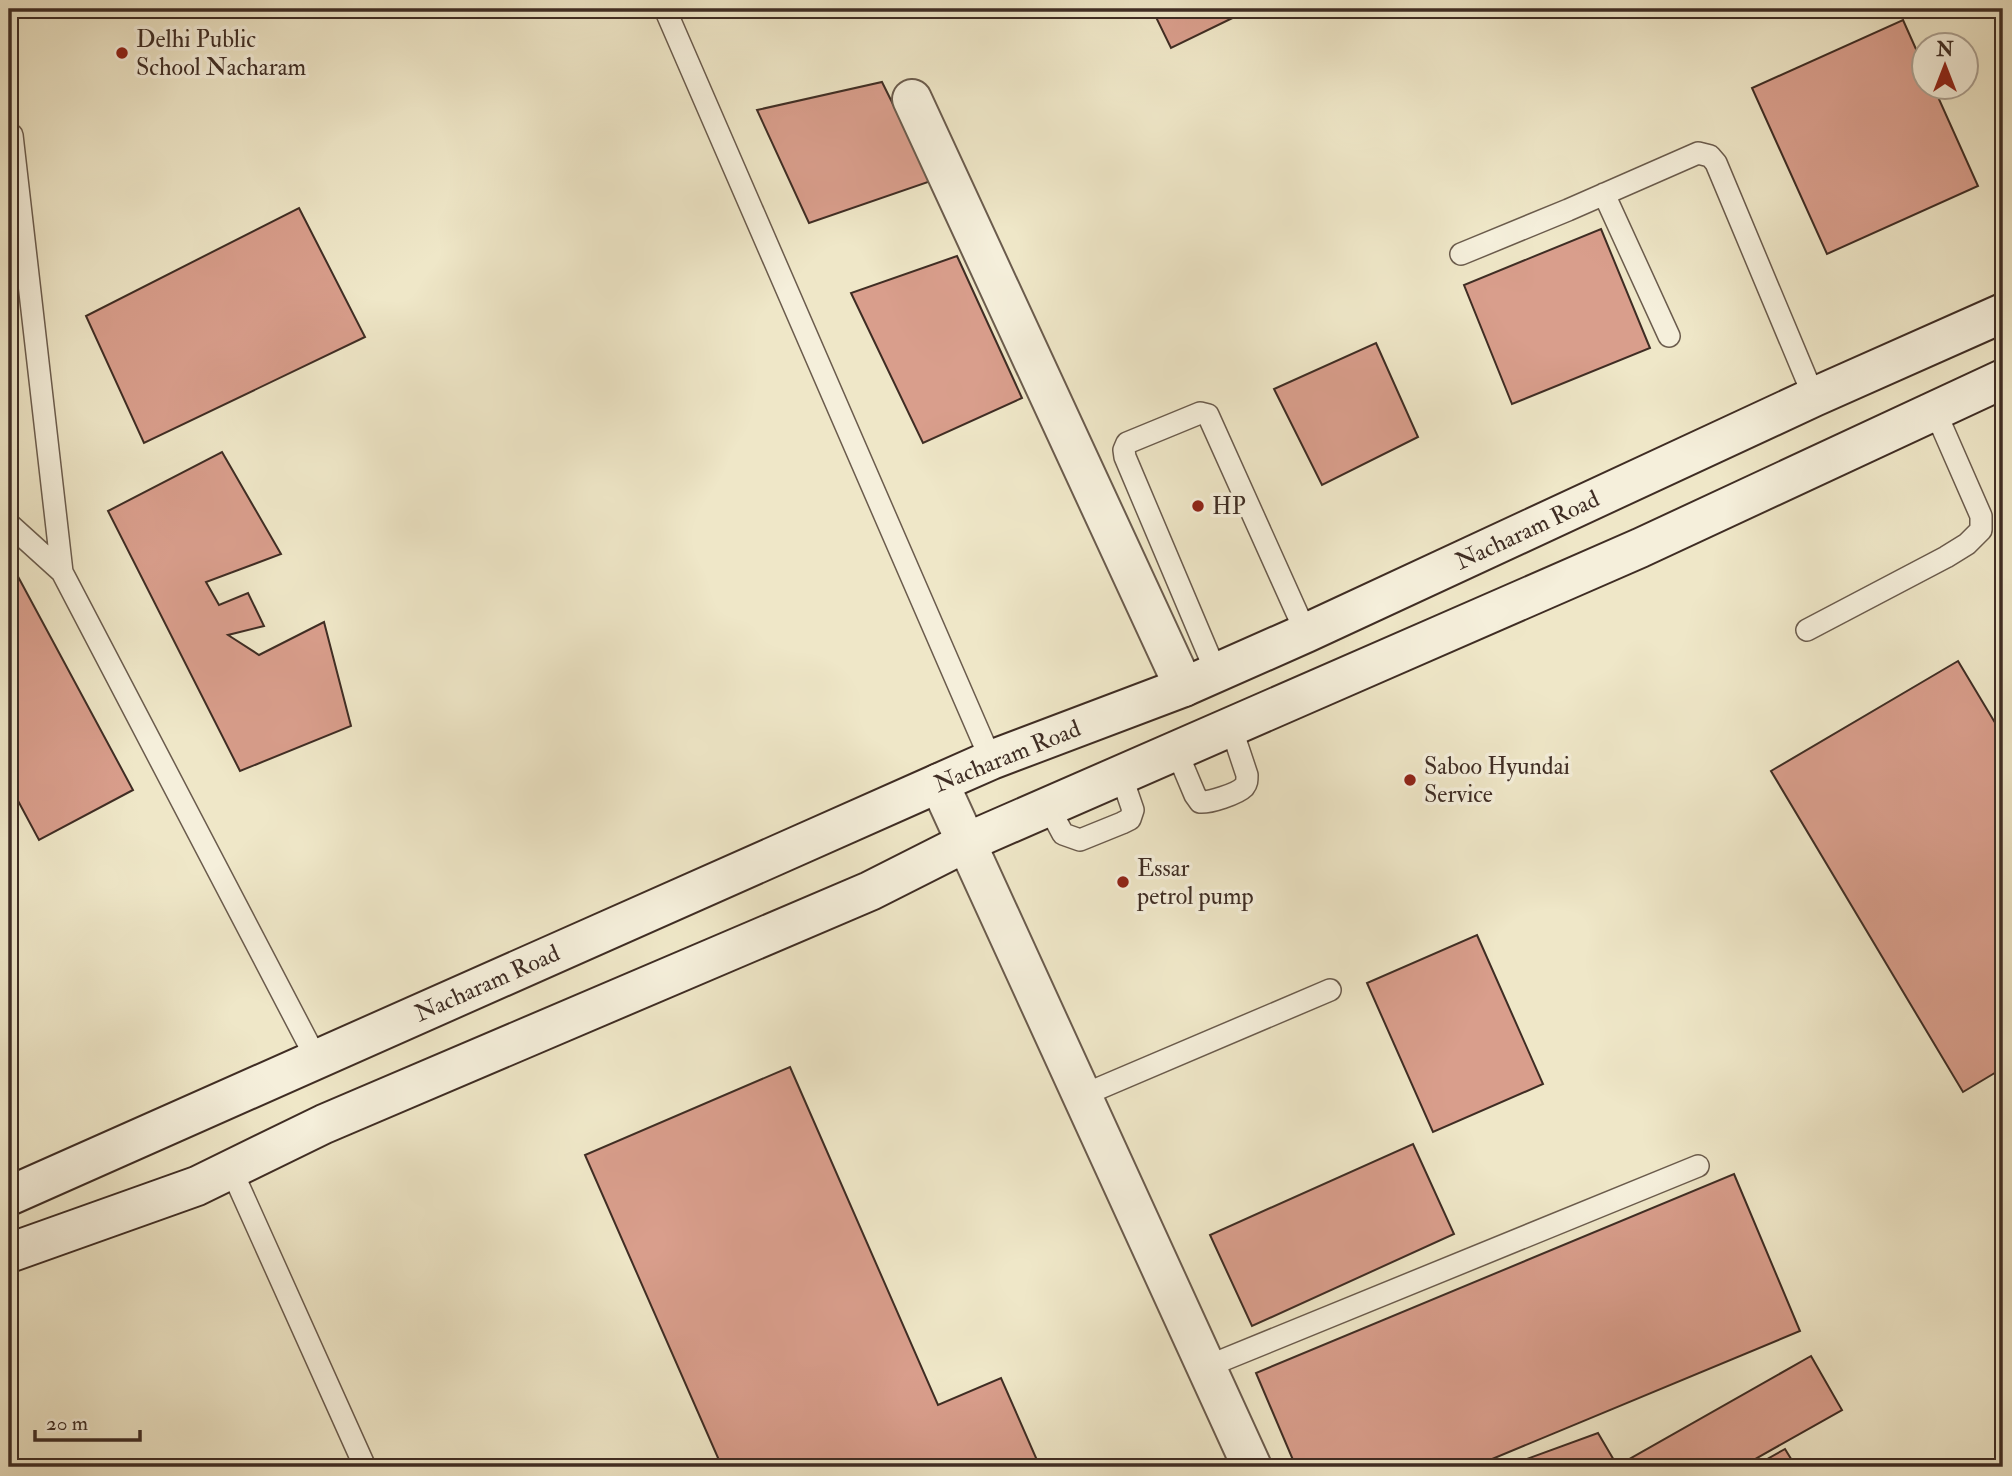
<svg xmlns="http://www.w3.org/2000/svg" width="2012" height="1476" font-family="'IM FELL Double Pica',serif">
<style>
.building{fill:#d99e8c;stroke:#3f2d24;stroke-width:2}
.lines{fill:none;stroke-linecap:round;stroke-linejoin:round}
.service-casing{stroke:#6b5c4d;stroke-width:24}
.minor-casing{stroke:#6b5c4d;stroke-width:42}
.secondary-casing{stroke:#3f2d24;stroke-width:42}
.service{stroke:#f5efdb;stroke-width:21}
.minor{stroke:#f5efdb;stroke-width:38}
.secondary{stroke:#f5efdb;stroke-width:38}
.poi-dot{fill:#8f2418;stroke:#f5efdb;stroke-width:2.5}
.labels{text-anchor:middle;stroke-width:7;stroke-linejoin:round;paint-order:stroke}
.poi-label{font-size:24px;fill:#3f2d24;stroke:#f5efdb;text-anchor:start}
.street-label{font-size:24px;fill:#3f2d24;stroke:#f5efdb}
</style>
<rect width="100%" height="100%" fill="#efe7c8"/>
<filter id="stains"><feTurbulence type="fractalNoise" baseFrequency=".00286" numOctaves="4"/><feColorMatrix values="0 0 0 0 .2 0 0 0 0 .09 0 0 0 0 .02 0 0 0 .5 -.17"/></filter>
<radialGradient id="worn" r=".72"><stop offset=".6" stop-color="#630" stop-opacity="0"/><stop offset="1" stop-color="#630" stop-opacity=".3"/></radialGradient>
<path class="building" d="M1152,9H1251L1171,48Z
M1903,20L1924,67V88H1934L1978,186L1827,254L1752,88Z
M882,82L931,181L809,223L757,110Z
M299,208L365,337L144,443L86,316Z
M1601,229L1650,348L1512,404L1464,285Z
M957,256L1022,398L923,443L851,293Z
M1376,343L1418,437L1322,485L1274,389Z
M222,452L281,554L206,582L219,605L248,593L264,626L228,635L259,655L324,622L351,726L240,771L108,511Z
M15,571L133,790L39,840L9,784V574Z
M1958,661L2003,736V1068L1963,1092L1771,771Z
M1477,935L1543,1084L1433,1132L1367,983Z
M790,1067L938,1405L1001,1378L1040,1467H722L585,1155Z
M1413,1144L1454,1234L1252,1326L1210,1235Z
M1734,1174L1800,1331L1473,1467H1296L1256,1373Z
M1811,1356L1842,1410L1741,1467H1629L1626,1461Z
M1598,1433L1618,1467H1505Z
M1785,1449L1796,1467H1753Z"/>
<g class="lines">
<g class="service-casing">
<path id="service" d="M665,9L991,760
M9,135H12L62,572L316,1058
M1604,194L1669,336
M1461,254L1568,210L1698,153L1710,156L1716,163L1814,397
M9,524L62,572
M1807,630L1946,557L1967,544L1981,530V516L1935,411
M1216,672L1125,457L1124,450L1127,443L1200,413L1208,415L1306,633
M1176,750L1195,795L1200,802C1209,803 1237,794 1244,787C1247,783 1247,781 1247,775L1231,727
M1048,806L1063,834L1080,840L1122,823L1130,819L1133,810L1121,775
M1081,1096L1330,990
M231,1169L365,1467
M1206,1367L1698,1166"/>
</g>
<g class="minor-casing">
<path id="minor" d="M912,99L1184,687
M939,783L1252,1467"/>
</g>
<g class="secondary-casing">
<path id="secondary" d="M9,1196L939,783L991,760L1184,687L1306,633L1814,397L2003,313
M9,1253L197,1186L324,1124L870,891L965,843L1640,548L2003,379"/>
</g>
<use href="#service" class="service"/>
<use href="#minor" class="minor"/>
<use href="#secondary" class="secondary"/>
</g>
<g class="poi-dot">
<circle cx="122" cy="53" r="7"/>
<circle cx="1198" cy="506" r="7"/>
<circle cx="1410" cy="780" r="7"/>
<circle cx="1123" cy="882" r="7"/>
</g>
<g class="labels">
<g class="poi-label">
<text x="136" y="47">Delhi Public<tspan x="136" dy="28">School Nacharam</tspan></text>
<text x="1212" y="514">HP</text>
<text x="1424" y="774">Saboo Hyundai<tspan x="1424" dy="28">Service</tspan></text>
<text x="1137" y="876">Essar<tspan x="1137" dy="28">petrol pump</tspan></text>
</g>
<g class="street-label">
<text transform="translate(1527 530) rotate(-25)" y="8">Nacharam Road</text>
<text transform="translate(1007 756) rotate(-22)" y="8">Nacharam Road</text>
<text transform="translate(487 983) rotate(-24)" y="8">Nacharam Road</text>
</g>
</g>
<rect width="2012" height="1476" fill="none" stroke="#efe7c8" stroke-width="35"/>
<rect x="10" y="10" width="1991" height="1455" fill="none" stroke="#3f2d24" stroke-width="3.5"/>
<rect x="18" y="18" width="1977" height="1441" fill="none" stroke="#3f2d24" stroke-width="2"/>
<g transform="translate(1945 66)"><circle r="33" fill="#f5efdb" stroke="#aca192" stroke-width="2"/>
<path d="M0-5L12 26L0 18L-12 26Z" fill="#8f2418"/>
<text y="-10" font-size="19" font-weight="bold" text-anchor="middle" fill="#3f2d24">N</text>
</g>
<path d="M35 1430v10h105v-10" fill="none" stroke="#3f2d24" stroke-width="3.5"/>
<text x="46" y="1430" font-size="21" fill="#3f2d24" stroke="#f5efdb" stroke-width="5" paint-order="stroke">20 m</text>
<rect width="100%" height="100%" filter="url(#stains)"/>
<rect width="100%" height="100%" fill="url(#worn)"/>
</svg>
